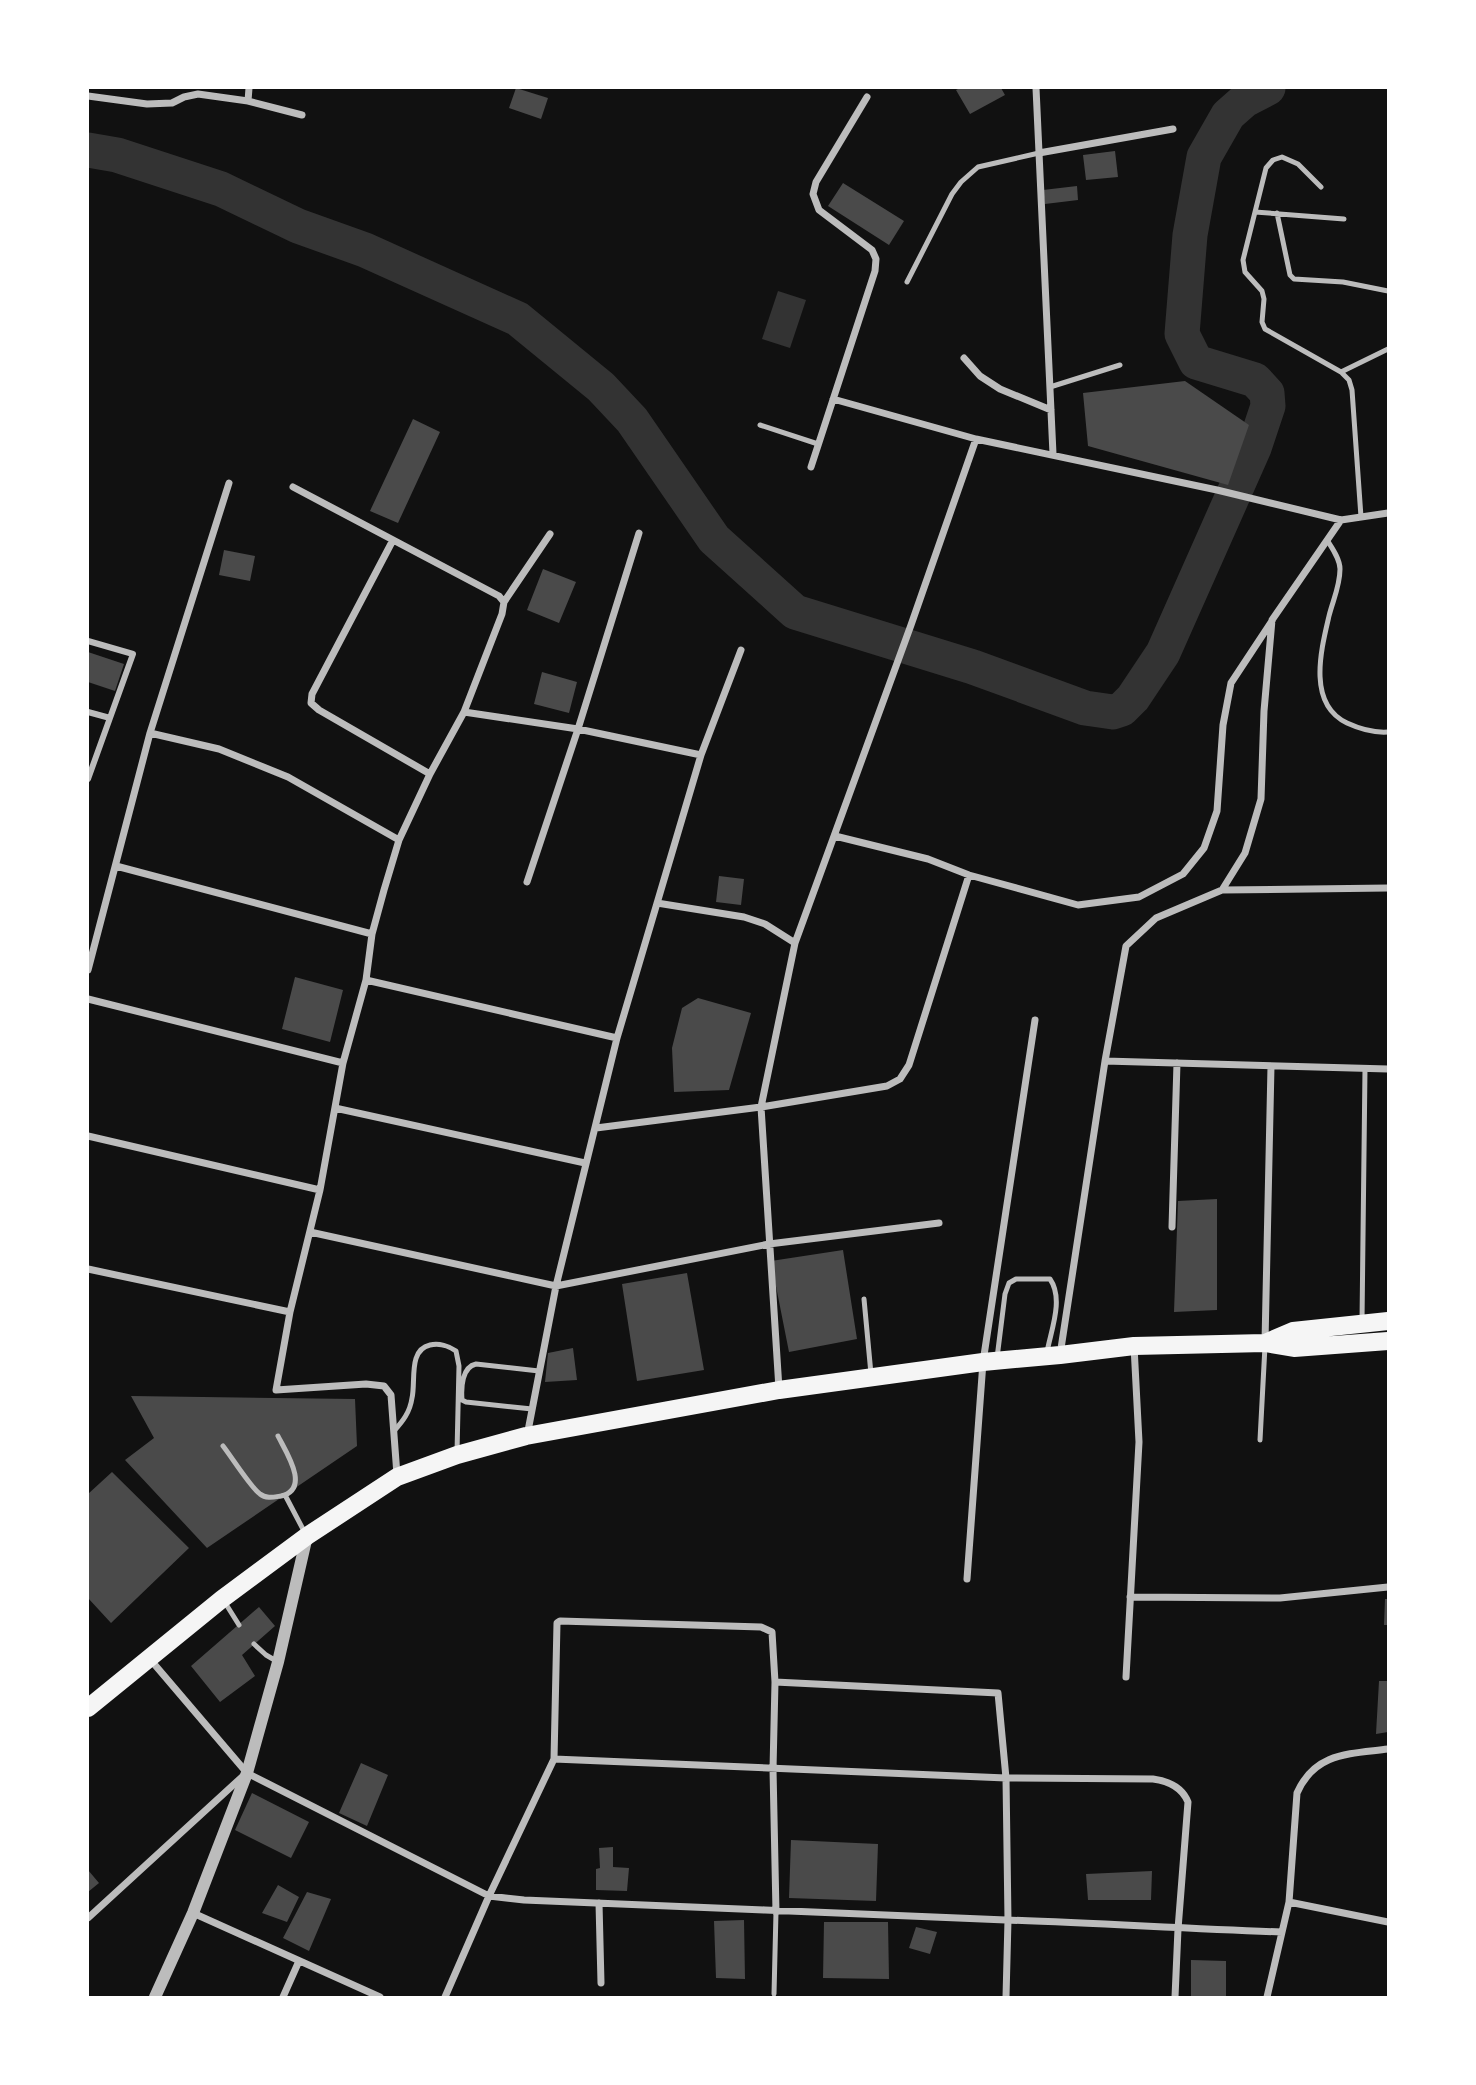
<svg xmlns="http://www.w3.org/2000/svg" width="1476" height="2085" font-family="'Fira Sans',sans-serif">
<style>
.water{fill:#333}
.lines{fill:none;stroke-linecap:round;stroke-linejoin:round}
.river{stroke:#333;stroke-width:35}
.building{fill:#4a4a4a}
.service{stroke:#bcbcbc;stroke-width:5}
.pedestrian{stroke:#bcbcbc;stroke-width:6}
.minor{stroke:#bcbcbc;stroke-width:7}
.tertiary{stroke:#bcbcbc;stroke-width:12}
.primary{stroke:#f5f5f5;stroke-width:18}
</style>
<rect width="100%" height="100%" fill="#111"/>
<path class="water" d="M778,291L806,300L790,348L762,339Z"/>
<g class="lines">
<path class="river" d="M88,150L117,155L221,189L298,226L365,250L518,319L601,387L632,420L714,539L795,612L973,667L1085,708L1113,712L1122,709L1133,698L1163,653L1254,448L1268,406L1267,393L1255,380L1196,362L1182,334L1190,235L1204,157L1228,115L1245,100L1268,88"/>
</g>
<path class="building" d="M516,88L548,98L541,119L509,108Z
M960,88H1001L1005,95L970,114L956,90Z
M1115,151L1118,177L1086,180L1083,155Z
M843,183L904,221L889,245L828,206Z
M1077,186L1078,200L1045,204L1043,190Z
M1185,381L1249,425L1228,485L1088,446L1083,393Z
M413,419L440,432L398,523L370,511Z
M224,550L255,556L250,581L219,575Z
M543,569L576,582L559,623L527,610Z
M88,652L124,664L115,691L88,682Z
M542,672L577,682L569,713L534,704Z
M719,876L744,879L741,905L716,902Z
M295,977L343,990L330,1042L282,1029Z
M698,998L751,1013L729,1090L674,1092L672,1048L682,1008Z
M1217,1199V1310L1174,1312L1178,1201Z
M843,1250L857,1339L789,1352L771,1261Z
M687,1273L704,1370L637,1381L622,1284Z
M573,1348L577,1380L545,1382L548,1353Z
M131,1396L355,1399L357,1446L207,1548L125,1460L154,1438Z
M112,1472L189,1548L111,1623L88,1598V1494Z
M1385,1599H1388V1625H1384Z
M259,1607L275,1626L242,1655L255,1676L220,1702L191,1666Z
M1379,1681H1388V1732L1376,1734Z
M361,1763L388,1775L367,1826L339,1813Z
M252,1793L309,1822L291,1858L235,1830Z
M791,1840L878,1844L876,1901L789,1898Z
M613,1847V1867L629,1868L627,1891L596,1890V1869L600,1868L599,1848Z
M88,1870L99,1883L88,1892Z
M1152,1871L1151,1900H1088L1086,1874Z
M278,1885L299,1897L287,1922L262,1913Z
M307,1892L331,1899L309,1951L283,1938Z
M744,1920L745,1979L716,1978L714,1921Z
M824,1922H888L889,1979L823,1978Z
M916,1927L937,1932L930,1954L909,1948Z
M1191,1960L1226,1961V1997H1191Z"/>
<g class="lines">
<path class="service" d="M1321,187L1298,164L1282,157L1273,160L1266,168L1243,260L1245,272L1262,291L1264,299L1262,322L1265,329L1341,372L1349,380L1352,390L1361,517
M1255,212L1344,219
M1277,213L1290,275L1294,279L1343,282L1388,291
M907,282L952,194L961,182L978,167L1039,153
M1341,372L1388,349
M1050,387L1120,365
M760,425L818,444
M1327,540C1332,548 1340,559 1340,569C1340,586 1333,600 1329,616C1321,650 1307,704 1347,723C1360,729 1374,733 1388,732
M864,1299L871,1374
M1362,1321L1365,1069
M997,1358L1005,1294L1009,1283L1016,1279H1050C1064,1299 1051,1330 1047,1352
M532,1409L466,1402L462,1400C461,1387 462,1367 476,1364L539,1371
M394,1431C403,1421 410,1412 412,1398C416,1381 408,1350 430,1345C439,1343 449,1346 456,1351L459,1366L457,1452
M1260,1440L1265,1346
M223,1446C231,1456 251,1488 260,1494C266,1499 274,1497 281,1496C311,1489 286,1452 278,1436
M285,1495L305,1533
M224,1601L239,1625
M254,1644L266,1655L278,1662
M774,1994L776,1912"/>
<path class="pedestrian" d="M88,641L133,654L88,779
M88,712L110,718"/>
<path class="minor" d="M1036,88L1053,454
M88,96L147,104L172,103L184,97L198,94L248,101L249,88
M248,101L302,115
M1039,153L1173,129
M964,358L980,376L1000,389L1051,410
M833,399L976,439L1217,490L1341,520L1388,513
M811,467L875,271L876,259L872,250L819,210L813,194L816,182L867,97
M293,487L499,596L504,602
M393,540L312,694L311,703L319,710L430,774
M464,712L578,729L701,755
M150,733L219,749L288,777L399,840
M835,836L928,859L969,875L1078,905L1139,897L1183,874L1204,848L1217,811L1223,725L1231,683L1272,621
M116,866L372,934
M527,882L578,729L639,533
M1222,890L1388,888
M657,903L744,917L765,924L795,943
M88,970L150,733L229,483
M366,980L617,1038
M88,999L343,1063
M1105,1061L1388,1069
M335,1108L585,1163
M596,1128L761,1107L887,1086L900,1079L909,1065L969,875
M88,1136L320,1190
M1172,1227L1177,1063
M310,1232L556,1286L769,1244L939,1223
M88,1269L290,1312
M1265,1342L1271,1066
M1060,1355L1105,1061L1126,946L1156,918L1222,890L1245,853L1261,799L1264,711L1272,620L1341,520
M779,1389L761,1107L795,943L911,625L976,439
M527,1436L556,1286L617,1038L701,755L741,650
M397,1475L391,1395L384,1386L366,1384L276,1390L290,1312L320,1190L343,1063L366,980L372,934L384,890L399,840L430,774L464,712L502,614L504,602L550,534
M967,1579L983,1362L1035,1020
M1130,1597L1280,1598L1388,1587
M149,1658L247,1773L489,1896L524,1900C685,1907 845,1913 1006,1920C1098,1923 1190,1929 1282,1932
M1126,1677L1139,1442L1134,1346
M775,1682L998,1693L1006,1778L1008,1920L1006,1997
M554,1759L1006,1778L1153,1779C1168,1781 1182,1787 1188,1802L1178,1929L1175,1997
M1289,1902L1388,1922
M599,1903L601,1983
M193,1913L380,1997
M88,1918L242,1777
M283,1997L299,1961
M445,1997L489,1896L554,1759L557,1623L560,1621L761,1627L772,1632L775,1682L773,1769L776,1912
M1267,1997L1289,1902L1297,1793C1315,1752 1350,1754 1388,1749"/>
<path class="tertiary" d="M155,1997L193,1913L247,1773L278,1662L307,1536"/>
<path class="primary" d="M1265,1343L1293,1331L1388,1321
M88,1708L222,1599L307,1536L397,1477L457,1455L526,1436L779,1390L983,1362L1060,1355L1134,1346L1265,1343L1294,1348L1388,1341"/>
</g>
<rect width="1476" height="2085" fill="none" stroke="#ffffff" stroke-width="178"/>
</svg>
